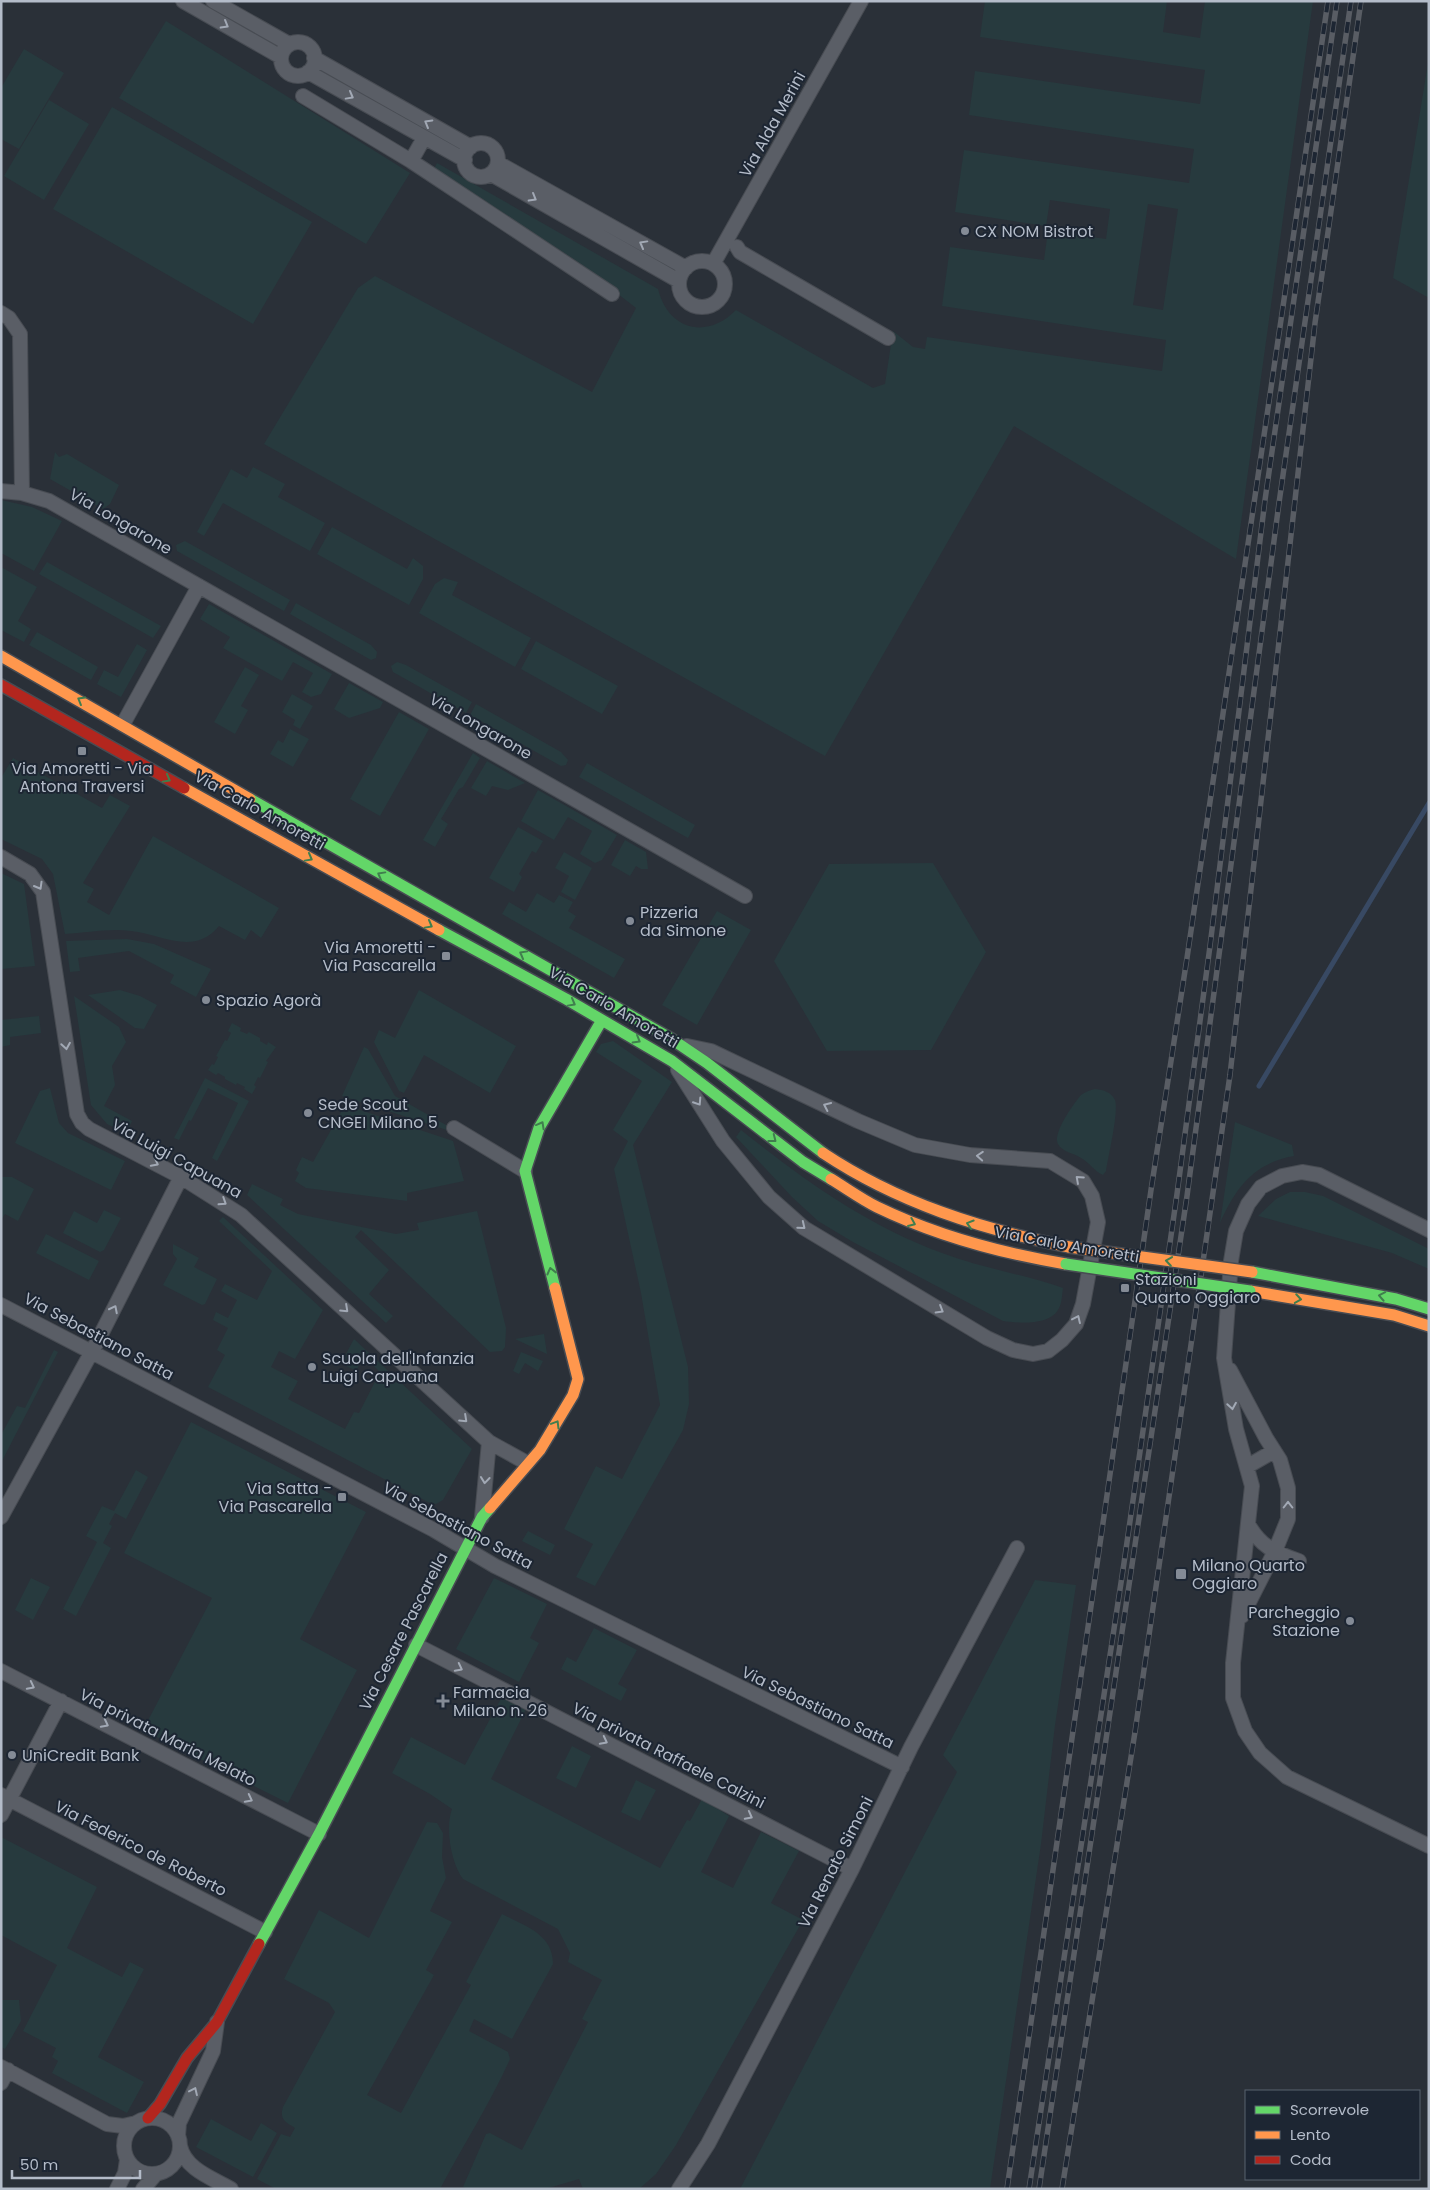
<svg xmlns="http://www.w3.org/2000/svg" width="1430" height="2190" font-family="Poppins,sans-serif">
<style>
.green{fill:#273a3e;fill-rule:evenodd}
.lines{fill:none;stroke-linecap:round;stroke-linejoin:round}
.stream{stroke:#384963;stroke-width:5}
.street-casing{stroke:#484c53;stroke-width:16}
.fast-casing{stroke:#484c53;stroke-width:14}
.slow-casing{stroke:#484c53;stroke-width:14}
.jam-casing{stroke:#484c53;stroke-width:14}
.street{stroke:#5a5e66;stroke-width:14}
.fast{stroke:#63d668;stroke-width:11}
.slow{stroke:#ff974d;stroke-width:11}
.jam{stroke:#b3261e;stroke-width:11}
.rail-casing{stroke:#595d64;stroke-width:5.5}
.rail{stroke:#1d2633;stroke-width:4;stroke-dasharray:11;stroke-linecap:butt}
.fast-bridge-casing{stroke:#484c53;stroke-width:14;stroke-linecap:butt}
.slow-bridge-casing{stroke:#484c53;stroke-width:14;stroke-linecap:butt}
.fast-bridge{stroke:#63d668;stroke-width:11}
.slow-bridge{stroke:#ff974d;stroke-width:11}
.oneway{stroke:#a2a9b5}
.oneway2{stroke:#407e4e}
.poi-dot{fill:#848b96;stroke:#1d2633;stroke-width:2}
.labels{text-anchor:middle;stroke-width:4;stroke-linejoin:round;paint-order:stroke}
.street-label{font-size:16px;fill:#b4bcc9;stroke:#1d2633}
.poi-label{font-size:16px;fill:#b4bcc9;stroke:#1d2633;text-anchor:start}
</style>
<rect width="100%" height="100%" fill="#2a3038"/>
<path class="green" d="M985,1H1167L1163,32L1200,38L1205,1H1313L1236,559L1014,426L825,756L264,444L358,288L375,276L592,392L636,308L572,258L433,171L437,163L658,289C668,330 707,340 736,310L873,388L885,384L893,331L913,347L925,349L927,337L1162,371L1166,340L942,306L950,247L1044,260L1048,231L1106,239L1110,209L1050,200L1046,226L955,212L964,150L1189,183L1194,149L969,115L975,71L1200,104L1205,70L980,37ZM1148,204L1178,209L1163,310L1133,305Z
M166,21L410,173L366,244L119,98Z
M24,49L64,73L19,149L1,139V88Z
M1429,57V298L1393,278Z
M49,100L89,124L44,200L4,176Z
M112,107L312,222L253,324L53,209Z
M55,452L59,457L67,454L119,485L110,504L103,509L50,479Z
M253,467L285,484L278,497L325,523L310,551L223,503L204,536L197,532L231,469L247,478Z
M1,500L32,507L62,521L34,571L1,553Z
M332,527L407,569L413,558L423,566V579L409,605L317,554Z
M185,541L290,600L284,611L177,551L176,545Z
M47,562L161,626L153,638L39,574Z
M1,567L37,587L18,621L31,629L24,642L1,630Z
M444,578L458,582L452,595L531,638L515,667L419,613L435,584Z
M296,603L371,645L377,652L376,658L371,660L290,614Z
M209,604L332,674L321,694L311,697L302,692L313,673L293,662L282,681L223,648L230,637L200,619Z
M37,632L98,667L91,680L29,645Z
M536,641L618,686L602,714L521,669Z
M137,644L147,650L121,697L97,684L104,670L118,677Z
M397,662L406,665L472,702L466,713L393,672L391,666Z
M245,667L259,675L241,706L248,710L235,734L214,722Z
M349,683L383,702L380,708L349,718L334,709Z
M292,694L313,706L300,729L293,725L295,720L282,712Z
M476,704L561,752L568,760L566,765L561,766L470,715Z
M399,712L429,729L380,816L350,799Z
M290,729L309,739L293,767L270,754L278,740L283,743Z
M473,753L480,758L463,787L459,789L441,819L448,824L435,847L423,840Z
M13,758L102,808L110,795L130,806L83,883L94,889L87,902L109,915L153,836L279,908L261,938L251,930L245,940L219,926C193,957 162,934 131,931C110,928 86,933 65,934L53,874L42,859L1,839V778Z
M487,761L525,783L508,790L492,786L486,796L471,788Z
M587,763L695,825L688,838L579,777Z
M538,790L617,835L602,860L595,863L580,854L592,831L568,817L554,840L521,821Z
M518,827L543,841L536,853L532,851L519,874L522,877L514,892L489,878Z
M625,840L646,852L648,869H641L636,866L630,876L611,865Z
M564,852L592,868L575,900L561,892L569,876L555,868Z
M933,863L986,952L931,1050L827,1051L774,961L829,864Z
M1,873L24,884L35,966L1,969Z
M537,893L554,903L559,895L573,902L568,911L576,916L569,928L625,959L614,978L502,914L509,902L526,912Z
M717,911L751,930L697,1025L662,1005Z
M127,939L154,944L211,969L196,997L170,983L174,975L129,951L78,958L80,971L70,972L66,941Z
M120,990L140,996L157,1005L144,1029L135,1028L88,995Z
M419,990L516,1046L490,1093L424,1055L404,1093L399,1091L374,1042L379,1030L395,1038Z
M74,996L119,1027L126,1042L112,1066L115,1085L104,1106L132,1121L126,1133L107,1124L91,1105Z
M39,1016L41,1033L10,1037V1045L1,1047V1020Z
M232,1023L241,1028L240,1031L247,1034L249,1032L260,1038V1041L267,1045L268,1042L276,1047L266,1061L268,1062L260,1078L258,1077L254,1085L256,1087L252,1094L244,1089L245,1087L237,1083L236,1085L225,1079V1077L218,1073L216,1075L208,1070L212,1064L214,1065L218,1057L216,1056L225,1040L227,1041L231,1033L228,1031Z
M613,1041L672,1082L633,1145L688,1367L689,1404L683,1430L595,1586L576,1577L593,1544L564,1529L596,1466L622,1479L660,1405L641,1293L614,1169L628,1141L613,1130L642,1081L596,1052L601,1044Z
M364,1047L368,1049L395,1096L453,1129V1132L342,1096Z
M205,1078L249,1101L217,1161L212,1158L238,1103L208,1088L191,1121L189,1120L179,1140L174,1138Z
M50,1088L59,1123L68,1133L125,1161L111,1190L15,1143L40,1091Z
M1095,1089C1104,1090 1111,1092 1115,1100C1119,1112 1108,1157 1106,1171L1103,1175C1095,1172 1089,1162 1081,1158C1074,1153 1062,1152 1058,1144C1052,1134 1074,1103 1081,1095C1085,1092 1090,1090 1095,1089Z
M345,1105L453,1141L464,1181L407,1193V1201L306,1188L295,1181L299,1173L296,1170L302,1157L313,1162Z
M1235,1122L1292,1145L1294,1156C1254,1163 1236,1187 1220,1223Z
M741,1130C804,1180 866,1225 942,1253C981,1268 1023,1274 1063,1288C1062,1294 1062,1303 1059,1308C1051,1326 1018,1323 1003,1321L853,1242L818,1221L792,1197L736,1137Z
M1,1177H12L34,1189L18,1221L5,1214L1,1220Z
M252,1184L283,1199L280,1205L298,1214L396,1234L419,1230L417,1223L477,1211L506,1328L505,1347L502,1351L490,1352L361,1230L355,1237L389,1270L369,1294L393,1316L386,1323L247,1195Z
M1290,1192H1305L1323,1196L1429,1249V1269L1392,1253L1258,1216L1276,1199Z
M104,1210L121,1218L104,1250L100,1252L63,1233L74,1211L97,1223Z
M223,1217L323,1310L295,1359L279,1351L271,1367L298,1381L288,1399L345,1429L354,1412L359,1413L380,1372L364,1356L356,1371L341,1363L354,1339L472,1449L443,1500L436,1504L428,1502L208,1387L225,1355L217,1350L228,1328L213,1320L216,1312L228,1318L237,1300L221,1291L225,1284L257,1300L272,1271L219,1221Z
M46,1234L99,1261L89,1280L36,1253Z
M173,1244L199,1258L194,1267L217,1279L205,1304L202,1305L163,1285L177,1259L173,1254Z
M544,1334L547,1354L515,1339Z
M54,1350L58,1352L1,1463V1435L17,1406L25,1408Z
M521,1352L543,1361L538,1371L525,1363L519,1374L513,1371Z
M191,1422L366,1512L300,1639L357,1670L288,1803L143,1730L212,1598L124,1553Z
M136,1470L148,1477L126,1519L115,1513L109,1524L112,1526L103,1543L111,1548L76,1616L63,1609L97,1542L86,1536L102,1506L114,1511Z
M528,1531L555,1545L550,1555L522,1541Z
M31,1578L50,1587L33,1620L15,1610Z
M494,1578L547,1604L530,1638L539,1643L519,1682L456,1649Z
M1035,1580L1076,1585L1055,1725L1041,1844L990,2189H740L957,1772L943,1755Z
M594,1628L637,1650L618,1684L627,1689L621,1701L561,1669L567,1657L576,1662Z
M502,1697L526,1709L491,1779L660,1868L687,1820L690,1821L702,1799L729,1816L701,1872L733,1888L761,1832L799,1851L771,1903L803,1920L676,2145L656,2174L639,2189H583L579,2179L545,2189H467L463,2187L486,2134L490,2133L522,2150L588,2022L582,2019L602,1980L568,1962L570,1953L558,1929L463,1879C451,1863 445,1828 452,1809L430,1794L392,1773L411,1737L465,1765Z
M572,1746L591,1756L576,1788L556,1778Z
M636,1780L656,1790L640,1821L621,1812Z
M427,1822L437,1823L443,1833L442,1857L446,1878L430,1911L452,1922L426,1970L434,1975L367,2095L401,2113L471,1985L466,1982L502,1914C525,1926 553,1934 553,1964L512,2039L474,2019L469,2031L508,2052L510,2059C490,2104 463,2145 440,2189H276L257,2179L281,2134L290,2137L295,2128C286,2122 279,2120 283,2107L335,2012L329,2003L284,1979L319,1910L369,1938Z
M1,1837L97,1887L67,1948L122,1977L130,1962L144,1969L98,2057L144,2082L127,2113L52,2073L58,2061L52,2057L56,2048L23,2031L57,1965L1,1935Z
M1,2000H19L21,2021L5,2049L1,2047Z
M211,2119L251,2141L261,2123L277,2133L253,2177L196,2147Z"/>
<g class="lines">
<path class="stream" d="M1259,1086L1429,803"/>
<g class="street-casing">
<path id="street" d="M183,1L281,57
M213,1L289,44
M281 59a17 17 0 1 1 34 0a17 17 0 1 1-34 0Z
M314,58L471,147
M308,72L465,160
M303,96L411,161L612,294
M464 160a17 17 0 1 1 34 0a17 17 0 1 1-34 0Z
M411,161L424,138
M498,163L686,268
M491,174L679,281
M737,247L740,252L888,338
M679 284a23 23 0 1 1 46 0a23 23 0 1 1-46 0Z
M713,264L861,1
M1,313L9,318L20,334L22,493
M1,491L22,493L49,501L745,896
M123,724L199,586
M1,857L30,874L43,892L77,1114L82,1123L89,1129L181,1177L241,1215L489,1442L527,1463
M678,1070L723,1141L769,1197L804,1228L987,1338L1013,1350L1033,1354L1048,1351L1062,1340L1076,1324L1083,1304L1098,1222L1092,1196L1083,1181L1050,1161L970,1155L915,1145L858,1121L711,1051L687,1046
M454,1128L525,1171
M1429,1230L1319,1175L1302,1172L1282,1176L1261,1187L1248,1204L1236,1231L1231,1261L1224,1358L1236,1429L1252,1486L1233,1663V1698L1245,1731L1260,1753L1287,1777L1429,1846
M1,1305L434,1530L495,1566L902,1767
M1230,1370L1266,1438L1280,1460L1288,1488V1519L1275,1551L1242,1616
M1248,1466L1274,1451
M1,1517L96,1344L181,1177
M482,1517L489,1442
M1248,1524C1260,1546 1275,1553 1299,1561
M416,1645L852,1869
M1,1671L319,1834
M1,1795L265,1932
M1,1815L61,1701
M1,2067L107,2124L123,2126L136,2123
M1,2083L8,2070
M124 2146a28 28 0 1 1 56 0a28 28 0 1 1-56 0Z
M178,2136L179,2123L213,2051L217,2022
M180,2146C185,2169 212,2178 231,2189
M117,2189L125,2173L127,2160
M143,2189L156,2174
M679,2189L708,2144L852,1869L911,1747L1017,1548"/>
</g>
<g class="fast-casing">
<path id="fast" d="M250,799L670,1038L707,1063L823,1153
M439,930L566,999L672,1061L803,1162L831,1179
M1252,1272L1396,1299L1429,1309
M555,1288L525,1171L539,1128L602,1020
M259,1944L319,1834L482,1517L490,1508"/>
</g>
<g class="slow-casing">
<path id="slow" d="M1,656L250,799
M184,788L439,930
M823,1153C898,1203 981,1229 1069,1247
M831,1179C846,1188 861,1199 877,1207C937,1236 1000,1253 1066,1264
M1250,1291L1394,1315L1429,1326
M490,1508L540,1450L573,1395L578,1379L555,1288"/>
</g>
<g class="jam-casing">
<path id="jam" d="M1,685L184,788
M148,2118L160,2104L187,2058L217,2022L259,1944"/>
</g>
<use href="#street" class="street"/>
<use href="#fast" class="fast"/>
<use href="#slow" class="slow"/>
<use href="#jam" class="jam"/>
<g class="rail-casing">
<path id="rail" d="M1007,2189L1151,1190L1187,958L1328,1
M1029,2189L1124,1563L1177,1194L1210,946L1265,500L1337,1
M1039,2189L1187,1196L1279,503L1351,1
M1062,2189L1135,1732L1230,1075L1315,323L1361,1"/>
</g>
<use href="#rail" class="rail"/>
<g class="fast-bridge-casing">
<path id="fast-bridge" d="M1066,1264L1250,1291"/>
</g>
<g class="slow-bridge-casing">
<path id="slow-bridge" d="M1069,1247L1252,1272"/>
</g>
<use href="#fast-bridge" class="fast-bridge"/>
<use href="#slow-bridge" class="slow-bridge"/>
</g>
<defs><path id="oneway-chevron" d="M-2-3.5L2.5 0L-2 3.5" fill="none" stroke-width="1.6" stroke-linecap="round" stroke-linejoin="round" transform="scale(1.25)"/></defs>
<g class="oneway">
<use href="#oneway-chevron" transform="translate(225 25) rotate(30)"/>
<use href="#oneway-chevron" transform="translate(350 96) rotate(29)"/>
<use href="#oneway-chevron" transform="translate(428 123) rotate(-150)"/>
<use href="#oneway-chevron" transform="translate(533 198) rotate(30)"/>
<use href="#oneway-chevron" transform="translate(643 244) rotate(-151)"/>
<use href="#oneway-chevron" transform="translate(39 886) rotate(60)"/>
<use href="#oneway-chevron" transform="translate(66 1046) rotate(81)"/>
<use href="#oneway-chevron" transform="translate(698 1102) rotate(57)"/>
<use href="#oneway-chevron" transform="translate(827 1106) rotate(-155)"/>
<use href="#oneway-chevron" transform="translate(980 1156) rotate(-176)"/>
<use href="#oneway-chevron" transform="translate(155 1163) rotate(27)"/>
<use href="#oneway-chevron" transform="translate(1079 1179) rotate(-138)"/>
<use href="#oneway-chevron" transform="translate(223 1202) rotate(33)"/>
<use href="#oneway-chevron" transform="translate(802 1226) rotate(39)"/>
<use href="#oneway-chevron" transform="translate(114 1309) rotate(-63)"/>
<use href="#oneway-chevron" transform="translate(345 1309) rotate(43)"/>
<use href="#oneway-chevron" transform="translate(940 1310) rotate(31)"/>
<use href="#oneway-chevron" transform="translate(1077 1319) rotate(-65)"/>
<use href="#oneway-chevron" transform="translate(1232 1406) rotate(81)"/>
<use href="#oneway-chevron" transform="translate(464 1419) rotate(43)"/>
<use href="#oneway-chevron" transform="translate(485 1480) rotate(96)"/>
<use href="#oneway-chevron" transform="translate(1288 1505) rotate(-90)"/>
<use href="#oneway-chevron" transform="translate(459 1668) rotate(27)"/>
<use href="#oneway-chevron" transform="translate(31 1686) rotate(27)"/>
<use href="#oneway-chevron" transform="translate(105 1724) rotate(27)"/>
<use href="#oneway-chevron" transform="translate(604 1741) rotate(27)"/>
<use href="#oneway-chevron" transform="translate(249 1799) rotate(27)"/>
<use href="#oneway-chevron" transform="translate(749 1816) rotate(28)"/>
<use href="#oneway-chevron" transform="translate(194 2091) rotate(-65)"/>
</g>
<g class="oneway2">
<use href="#oneway-chevron" transform="translate(81 700) rotate(-150)"/>
<use href="#oneway-chevron" transform="translate(167 779) rotate(29)"/>
<use href="#oneway-chevron" transform="translate(309 858) rotate(29)"/>
<use href="#oneway-chevron" transform="translate(381 875) rotate(-151)"/>
<use href="#oneway-chevron" transform="translate(429 925) rotate(29)"/>
<use href="#oneway-chevron" transform="translate(523 954) rotate(-151)"/>
<use href="#oneway-chevron" transform="translate(572 1003) rotate(29)"/>
<use href="#oneway-chevron" transform="translate(637 1040) rotate(30)"/>
<use href="#oneway-chevron" transform="translate(541 1125) rotate(-61)"/>
<use href="#oneway-chevron" transform="translate(773 1139) rotate(38)"/>
<use href="#oneway-chevron" transform="translate(912 1223) rotate(23)"/>
<use href="#oneway-chevron" transform="translate(970 1224) rotate(-163)"/>
<use href="#oneway-chevron" transform="translate(1169 1261) rotate(-172)"/>
<use href="#oneway-chevron" transform="translate(551 1271) rotate(-104)"/>
<use href="#oneway-chevron" transform="translate(1382 1296) rotate(-169)"/>
<use href="#oneway-chevron" transform="translate(1298 1299) rotate(9)"/>
<use href="#oneway-chevron" transform="translate(556 1424) rotate(-59)"/>
</g>
<g class="poi-dot">
<circle cx="965" cy="231" r="5"/>
<rect x="77" y="746" width="10" height="10" rx="2.5"/>
<circle cx="630" cy="921" r="5"/>
<rect x="441" y="951" width="10" height="10" rx="2.5"/>
<circle cx="206" cy="1000" r="5"/>
<circle cx="308" cy="1113" r="5"/>
<rect x="1120" y="1283" width="10" height="10" rx="2.5"/>
<circle cx="312" cy="1367" r="5"/>
<rect x="337" y="1492" width="10" height="10" rx="2.5"/>
<rect x="1175" y="1568" width="12" height="12" rx="2.5"/>
<circle cx="1350" cy="1621" r="5"/>
<path d="M440.5 1693.5h5v5h5v5h-5v5h-5v-5h-5v-5h5z"/>
<circle cx="12" cy="1755" r="5"/>
</g>
<g class="labels">
<g class="street-label">
<text transform="translate(772 124) rotate(-61)" y="6">Via Alda Merini</text>
<text transform="translate(121 521) rotate(30)" y="6">Via Longarone</text>
<text transform="translate(481 726) rotate(30)" y="6">Via Longarone</text>
<text transform="translate(260 810) rotate(29)" y="6">Via Carlo Amoretti</text>
<text transform="translate(614 1007) rotate(30)" y="6">Via Carlo Amoretti</text>
<text transform="translate(177 1158) rotate(29)" y="6">Via Luigi Capuana</text>
<text transform="translate(1067 1244) rotate(10)" y="6">Via Carlo Amoretti</text>
<text transform="translate(99 1336) rotate(28)" y="6">Via Sebastiano Satta</text>
<text transform="translate(458 1525) rotate(28)" y="6">Via Sebastiano Satta</text>
<text transform="translate(403 1631) rotate(-63)" y="6">Via Cesare Pascarella</text>
<text transform="translate(818 1707) rotate(26)" y="6">Via Sebastiano Satta</text>
<text transform="translate(168 1737) rotate(27)" y="6">Via privata Maria Melato</text>
<text transform="translate(669 1755) rotate(27)" y="6">Via privata Raffaele Calzini</text>
<text transform="translate(141 1848) rotate(27)" y="6">Via Federico de Roberto</text>
<text transform="translate(835 1862) rotate(-63)" y="6">Via Renato Simoni</text>
</g>
<g class="poi-label">
<text x="975" y="237">CX NOM Bistrot</text>
<text x="82" y="774" text-anchor="middle">Via Amoretti - Via<tspan x="82" dy="18">Antona Traversi</tspan></text>
<text x="640" y="918">Pizzeria<tspan x="640" dy="18">da Simone</tspan></text>
<text x="436" y="953" text-anchor="end">Via Amoretti -<tspan x="436" dy="18">Via Pascarella</tspan></text>
<text x="216" y="1006">Spazio Agorà</text>
<text x="318" y="1110">Sede Scout<tspan x="318" dy="18">CNGEI Milano 5</tspan></text>
<text x="1135" y="1285">Stazioni<tspan x="1135" dy="18">Quarto Oggiaro</tspan></text>
<text x="322" y="1364">Scuola dell'Infanzia<tspan x="322" dy="18">Luigi Capuana</tspan></text>
<text x="332" y="1494" text-anchor="end">Via Satta -<tspan x="332" dy="18">Via Pascarella</tspan></text>
<text x="1192" y="1571">Milano Quarto<tspan x="1192" dy="18">Oggiaro</tspan></text>
<text x="1340" y="1618" text-anchor="end">Parcheggio<tspan x="1340" dy="18">Stazione</tspan></text>
<text x="453" y="1698">Farmacia<tspan x="453" dy="18">Milano n. 26</tspan></text>
<text x="22" y="1761">UniCredit Bank</text>
</g>
</g>
<rect width="1430" height="2190" fill="none" stroke="#b4bcc9" stroke-width="5"/>
<rect x="1245" y="2090" width="175" height="90" fill="#1d2633" stroke="#59626f"/>
<rect x="1255" y="2106" width="25" height="8" fill="#63d668" stroke="#59626f"/>
<text x="1290" y="2115" font-size="15" fill="#b4bcc9">Scorrevole</text>
<rect x="1255" y="2131" width="25" height="8" fill="#ff974d" stroke="#59626f"/>
<text x="1290" y="2140" font-size="15" fill="#b4bcc9">Lento</text>
<rect x="1255" y="2156" width="25" height="8" fill="#b3261e" stroke="#59626f"/>
<text x="1290" y="2165" font-size="15" fill="#b4bcc9">Coda</text>
<path d="M12 2170v8h128v-8" fill="none" stroke="#b4bcc9" stroke-width="2.5"/>
<text x="20" y="2170" font-size="15" fill="#b4bcc9" stroke="#1d2633" stroke-width="4" paint-order="stroke">50 m</text>
</svg>
